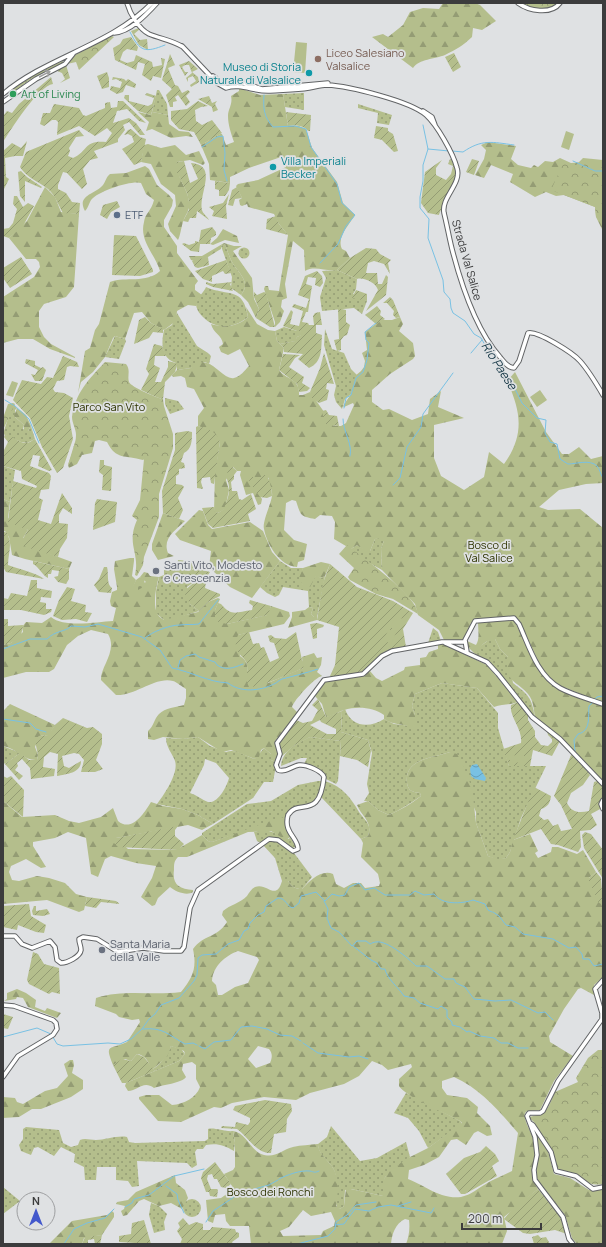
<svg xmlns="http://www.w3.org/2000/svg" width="606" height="1247" font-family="Manrope,sans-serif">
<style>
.grass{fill:url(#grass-dots);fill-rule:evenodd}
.forest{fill:url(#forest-firs);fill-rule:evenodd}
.cemetery{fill:url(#cemetery-stones)}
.park{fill:url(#park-crowns)}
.garden{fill:url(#garden-furrows);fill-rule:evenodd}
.pitch{fill:#b4be8c}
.water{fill:url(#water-waves)}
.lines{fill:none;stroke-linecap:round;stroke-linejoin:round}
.stream{stroke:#79c1e3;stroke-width:1}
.secondary-casing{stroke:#626466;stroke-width:5.5}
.secondary{stroke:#fff;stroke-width:3.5}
.oneway{stroke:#9e9e9e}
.education-dot{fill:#8d6e63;stroke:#dfe1e3;stroke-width:1.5}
.culture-dot{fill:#0f9aa8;stroke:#dfe1e3;stroke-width:1.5}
.leisure-dot{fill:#2e9e5b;stroke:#dfe1e3;stroke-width:1.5}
.service-dot{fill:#5c6f8a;stroke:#dfe1e3;stroke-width:1.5}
.worship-dot{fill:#6b7280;stroke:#dfe1e3;stroke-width:1.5}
.labels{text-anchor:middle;stroke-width:3.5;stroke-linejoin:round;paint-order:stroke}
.education-label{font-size:11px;fill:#785e54;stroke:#dfe1e3;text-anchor:start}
.culture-label{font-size:11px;fill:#0d838f;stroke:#dfe1e3;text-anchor:end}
.leisure-label{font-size:11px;fill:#27864d;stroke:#dfe1e3;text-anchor:start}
.service-label{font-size:11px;fill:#4e5e75;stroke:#dfe1e3;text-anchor:start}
.street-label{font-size:11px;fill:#3c3c3d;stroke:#dfe1e3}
.park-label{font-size:11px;fill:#2e3401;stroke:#dfe1e3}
.worship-label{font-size:11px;fill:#5b616d;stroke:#dfe1e3;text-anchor:start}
.water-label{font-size:12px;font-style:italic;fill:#143645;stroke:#dfe1e3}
</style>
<defs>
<pattern id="grass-dots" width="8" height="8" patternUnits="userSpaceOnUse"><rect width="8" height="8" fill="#b4be8c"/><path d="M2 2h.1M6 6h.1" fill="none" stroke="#949c74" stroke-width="1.8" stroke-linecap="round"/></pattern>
<pattern id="forest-firs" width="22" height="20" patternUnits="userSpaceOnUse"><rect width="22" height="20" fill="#b4be8c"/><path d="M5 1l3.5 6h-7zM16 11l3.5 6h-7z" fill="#949c74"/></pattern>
<pattern id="cemetery-stones" width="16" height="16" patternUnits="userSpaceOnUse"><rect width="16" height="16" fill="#b4be8c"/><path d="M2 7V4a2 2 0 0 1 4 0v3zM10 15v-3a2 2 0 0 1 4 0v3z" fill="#949c74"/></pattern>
<pattern id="park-crowns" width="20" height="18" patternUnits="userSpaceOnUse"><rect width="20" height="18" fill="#b4be8c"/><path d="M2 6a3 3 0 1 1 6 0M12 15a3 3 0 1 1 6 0" fill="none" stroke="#949c74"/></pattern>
<pattern id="garden-furrows" width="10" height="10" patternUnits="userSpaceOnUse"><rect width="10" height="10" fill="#b4be8c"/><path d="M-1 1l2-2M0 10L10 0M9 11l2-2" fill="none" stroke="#949c74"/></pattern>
<pattern id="water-waves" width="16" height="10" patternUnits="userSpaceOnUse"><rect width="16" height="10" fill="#79c1e3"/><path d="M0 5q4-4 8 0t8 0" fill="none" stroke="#649eb9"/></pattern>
</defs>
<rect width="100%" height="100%" fill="#dfe1e3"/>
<path class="grass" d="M63,61V63L31,79L13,92L11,90L39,72Z
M157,90H159L167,104L168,115L152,112Z
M304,93V110L285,107L283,94Z
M358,104L392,115L389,125L377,123L378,113L358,108Z
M225,244C227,250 229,256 232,262C238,273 252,282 241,295L231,288L232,277L221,246Z
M238.5 253a5.5 5.5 0 1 1 11 0a5.5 5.5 0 1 1-11 0Z
M337,270L357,279L356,289L353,294L367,301L362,314L354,308L322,311L320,297L326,278L322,271Z
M206,287C229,297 243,286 248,317C233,329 216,330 203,317C199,313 196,309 196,303C197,298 204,292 206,287Z
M177,313L197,346L208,353L211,356L209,364L205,362L191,368L177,370L176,363C161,358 161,344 164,330L172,325Z
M284,327L297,331L300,330L302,335L297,337L296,341L280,344L277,341L275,331Z
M325,329L332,349L344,353L351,369L357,375L351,394L345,399L342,409L336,402L334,395L336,386L324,345Z
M115,336L125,339L126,341L119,359L105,357Z
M165,398L178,401L184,409L170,414L165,404Z
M14,406L17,408L15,410V417L24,425L23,429L28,431L31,426L35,439L27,443L21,442L3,434L11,409Z
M3,466L15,470L10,502L3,499Z
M381,537L384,538V541L381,548L382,570L364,560L351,549L357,545L367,551H370L375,539Z
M178,560L189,561L196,566L192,569L191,574L198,579L187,587L190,604L199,611L171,620H164L156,613V591L159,577L164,575V568H177Z
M280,561L291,568H303L301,579L303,585L312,582L316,575L321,578L325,576L317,617H314L311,614L313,608L309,607L308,591L283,587L279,595L275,597L267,593L260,587Z
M433,628L438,632L441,641L428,643Z
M490,639H495L500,649L508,657L513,683C529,695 532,698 535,719L488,661L476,655L478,648Z
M442,683L477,688L498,713V728L509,766H546L521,818L510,852L506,858L498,860L488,856L476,823V812L450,752C434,758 404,758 407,783C408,791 413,792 420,793L421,796C411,803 400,810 389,815L378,810L368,801H364L369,793L367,784L372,753L368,740L341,732L342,711L345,709C352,728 370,728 384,719L394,724L411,726L415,715L412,706L415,694Z
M198,737L210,746L226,752C236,748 245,756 255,759L264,748L271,754V760L275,762V771L273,782H264L253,798L213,824L198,815L182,809L157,804C164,795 179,773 175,761C172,753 166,747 166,738L183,739ZM205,759L216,763L229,778C227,786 218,804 208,802C202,800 197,795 190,793L204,765Z
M310,737L341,741L338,781L336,784L326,779L322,772L304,764L307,758H301L281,766C282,751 297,743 310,737Z
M3,746L20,753L5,764L3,762Z
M318,781H322L319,795L313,804L295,808L286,819L283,818L212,842L208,841L202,835V833L247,804L271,801L298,785Z
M325,781C342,786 351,798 359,812C366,822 372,824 368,836L361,839L321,797Z
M264,830C273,831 280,836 289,839L290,837L296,847L292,848L281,840L273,837L261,843L257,841L254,832Z
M276,840L294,853L312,877L302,889C295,889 292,887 288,881H282L275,858L263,845L268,841Z
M171,1046L181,1049L185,1054L179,1061L155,1071L153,1069C162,1063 167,1055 171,1046Z
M406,1093L460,1121L462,1124L428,1148L419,1131L408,1118L394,1113Z
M331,1126L360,1161L377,1158L406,1142L410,1157L385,1177L383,1196L351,1189L345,1190L344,1206L340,1209L337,1208C334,1197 339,1182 334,1170C330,1161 318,1155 318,1144L327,1137Z
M26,1127L59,1130L63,1143L71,1147L78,1145L80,1140C85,1138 90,1140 96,1140C105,1140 118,1135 127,1137L129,1142L135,1143L205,1141L208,1139V1129C214,1127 225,1132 233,1131L235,1143L234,1151C224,1145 217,1143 206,1145L203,1149H197L195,1152L197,1165L192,1168L187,1163L137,1161L139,1186L132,1187L128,1181L116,1180V1167H97L96,1180H85L84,1167L74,1162L75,1154L61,1147L54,1156L38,1147L34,1148L31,1155L21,1151L19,1145L23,1139V1129Z
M3,1187L20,1201L3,1214Z
M183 1208a9 9 0 1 1 18 0a9 9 0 1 1-18 0Z
M151,1203L159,1206L167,1214L164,1222L165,1230L154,1233L149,1215Z"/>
<path class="forest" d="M443,3H475L480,5L496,21L482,30L473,28L472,37C464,45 455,50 445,55C435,59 419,59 413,68L372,37L383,34L388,37L403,25L410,12L423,8L439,9Z
M239,88L260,95L283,94L288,126H299L306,129L312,148L337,182L343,203L355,215C350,224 336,237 342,249L346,251L350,258L337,270C326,272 315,265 305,271L304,250L293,241L285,284L287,298L282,300L281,307L284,311L280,322L275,327V322L264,289L265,286H268L269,290L279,291L288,235L279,224L274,214L248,207L247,204L242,206L240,205L239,200L242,198L236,186L238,184L258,180L286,167C289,162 286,158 281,157L249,168L230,177V183L210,180L209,164L201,145L220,134H222L226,145L234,142C231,133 228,125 228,116C228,109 233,104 231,96L239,91Z
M138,112L151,115L152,112L168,115L169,124L179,131L189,132L193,137L186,136L171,138L152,129L146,131L149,122Z
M488,142L516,146L511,159L518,165L531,168L534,165L538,167L545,161L553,162L560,158L571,163L586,162L603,169V231L596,217L595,207L564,195L556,196L546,192L535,197L510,182L513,174L491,165L484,178L475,175L484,159L486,150L481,145Z
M148,144L161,148L175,145L186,155L199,151L205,163L203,165L190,160L177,162C176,180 191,190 189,208C188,213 184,217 183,222C181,228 180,237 178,240L170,231L168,224L176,206L175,195L161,184L151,164L141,162L144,145Z
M145,166L149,169L157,185L169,195L173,200L172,206L164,220V227L177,246V253L198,281L195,285V290L202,295L198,299L196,306L188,305L177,311L176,321L164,330L151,323L142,312L134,313L125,339L115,336L113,338L105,357L93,372L81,382L78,393L85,351L90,348L95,330L99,324L110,282C126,276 146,284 160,271C155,254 139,241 144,222C145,213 151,212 154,200L146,194L141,183C132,180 102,190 93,198C89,201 89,207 85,211C76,195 96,194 103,185C106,181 106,177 110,174L126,173Z
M45,187L55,197L61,212L79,214L74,287L66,297L44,304L39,311V327L44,337L51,344L75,357V358L50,349L33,339H18L3,343V297L34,277L40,267L39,262L36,259H26L9,238L27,221Z
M223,229L237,236L239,243L225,240L213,245L210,244L217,238Z
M224,243L234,246H242L233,251L252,278L254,299L259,309L256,318L248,302L241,295C252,282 238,273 232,262C229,256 227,250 225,244L221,246V249C212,253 202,265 191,260L189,256H202Z
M246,307L257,324L268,330L275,331L277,341L284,348L279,370C286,380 300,378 299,395H303L310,392L334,426H341L346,423L354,405L353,403L344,407L343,406L351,394L355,376L361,371L364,367L365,361L362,353L367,350L365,332L381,320H392L400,317L403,324L399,331L413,343L415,356L413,359L390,374L372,390V402L383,410L389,409L412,420L428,414L430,399L441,391L438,407L464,418L434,425V458L441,476L464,490L484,477L489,452L504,464C525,435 521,411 507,381L515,372L546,432L562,454H569L579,447L591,459L603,456V483L586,484L559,490L539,507L548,510L580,509L603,528V703L556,684L541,667L519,620L515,617L476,619L471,623L463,640H444L439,630L418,615L415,604L382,570L381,548L384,541L383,538L375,539L370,551H365L357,545L351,549L334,539L335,522L332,516L320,515L315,519C299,516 301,515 296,501L292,500L286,503L284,530L294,540L307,544L304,560L298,562L297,567C280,566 267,545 264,529C262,522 271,504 272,496C273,489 268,485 269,478C261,476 257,477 252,483L262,499L261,504L258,505L253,493L246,495L240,475L241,471H237L233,467L226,480L229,490L225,509L218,513L214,512L215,472L220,442C214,431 209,430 198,426V416L204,408L194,389L187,387L185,378L181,376L173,377L172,375L177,370L191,368L194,364C198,363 203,362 207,363C216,365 225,380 234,378C240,377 245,370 249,366L240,349L228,355L221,352L219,347L223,344C222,335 213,333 211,324C224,328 237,327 248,317Z
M17,408L26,415L31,426L28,431H24V425L14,416Z
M88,429L146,458L143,460C125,455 116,460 107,442L99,440L95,441L92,453L82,455L77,464L69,468L68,465L75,442Z
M3,499L10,502L8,518L28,530L23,538L42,551L72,562L69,569L25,559L12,555L9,537L5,531H3Z
M199,510L203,511L208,525L212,529L250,522L263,531L272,552L280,561L252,598L230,587L209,567L211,551L180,540L175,534Z
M163,513L185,521C176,530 162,538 168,553L174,556L158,560L152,550V544Z
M130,558H134V561L132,576L136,580L133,588L146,582L140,577L144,572L148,573L150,576L159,577C156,585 153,605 157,613C158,616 161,618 164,620L198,612L208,602L218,598L220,599L215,610L227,624L267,615L271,606L289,612L290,616L284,624L238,635L240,656C246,660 248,664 247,671L268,683L303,668L302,657L314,653L317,658L322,657L321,665L317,672L322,676C315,677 294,700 292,707L298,713L275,741L279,755L275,762L271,760V754L264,748L261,750L259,757L255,759L231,750L222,752L198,737L183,739L163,737L154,740L148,739V731C154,726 154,719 159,714C165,708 176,707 184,705L186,698V689C182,687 177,682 173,681C156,676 135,696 116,695L101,680C100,667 118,651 108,634L91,630L78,636L67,645L54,669L49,672H26L3,678V645L11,643L23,632L22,627L26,622L42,623L51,617C64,628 97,622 113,621L116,608L111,606L110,601L112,592L117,590V587L114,569L115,561Z
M321,562L330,564L325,576L321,578L316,576L310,587L304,588L299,578L303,568Z
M309,607L313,608L311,614L314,617H317V620L288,628L292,617V612L305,610Z
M509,620L514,621L516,624C527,645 535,675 557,688C570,696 588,700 603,705V783L559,737L535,719C534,711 534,701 528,694C516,680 504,683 508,657L500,649L495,639C486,639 479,647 476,655L468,647L467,641L476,645C480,639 478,630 478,622Z
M438,644H443L487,665L518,702C510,705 502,704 494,707L477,688L442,683L415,694L412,706L415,715L416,730C407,723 394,726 384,719V715C373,707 357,706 344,710C338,712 333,716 326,717L322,704L315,696L325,682L360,676L370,671L376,678L382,681L404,670L405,667L420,665V658L426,657L429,652L438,649Z
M10,704L55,725L49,735L39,736L35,747L38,755L37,760C24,761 16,748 3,746V711Z
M450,752L457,754L462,763L472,788L476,823L488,856L498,859L506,858L510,852L513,840L530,834L538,851L535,853L538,858L551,852L552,847H558L577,854L583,850L596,872L589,878L603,904V977L594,985V995L581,988L578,989L564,1009L549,1036L550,1042L573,1056L554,1081L540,1110L527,1111L525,1113C523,1122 533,1133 534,1143C537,1161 528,1172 538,1189L504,1217L507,1231L502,1244H406C409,1236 410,1229 409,1220L405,1219C395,1224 392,1234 391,1244H251L249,1226H230L226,1221L225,1214L215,1215L213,1223L208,1221L206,1200L221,1198L234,1189L224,1174L233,1170L235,1167V1143L233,1131C246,1133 250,1149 261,1154C275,1159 281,1150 293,1147C301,1145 310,1145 318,1144C318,1153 328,1160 333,1168C339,1177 338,1196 336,1206L340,1209L344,1206L346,1188L383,1196V1182L387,1173L406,1159L428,1148L462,1123L460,1121C449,1115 403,1095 399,1086C399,1084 399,1082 399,1079L412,1067L411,1064L388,1070L382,1065L372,1061L359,1076L344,1084L310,1093L296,1100L264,1097L232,1103L221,1108L214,1107L181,1122L158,1121L139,1099V1097L146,1095H159L172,1105C184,1104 196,1098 200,1087L196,1079V1065L192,1062L183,1064L182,1070L186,1077C183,1083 161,1085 154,1088C143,1080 138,1091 128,1091L125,1086L126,1083L179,1061L185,1054L184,1051L171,1046L167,1057L153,1069L151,1068C148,1061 145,1055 137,1054L131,1061L125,1059L113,1065C104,1043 110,1050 127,1042L140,1022L139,1019L132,1020L119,1017L116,1014L95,1006L96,998C124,989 152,996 181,992C193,977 197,968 193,949C204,934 216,939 227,922L222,915L223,911C230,905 240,903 247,896C249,893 251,889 255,887C267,882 276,902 282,881H288C292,887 295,889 302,889C310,881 321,869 333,874L336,884L344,888L353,883H361L365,888L379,886L380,883L378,874L361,857L363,843L361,839L368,836C373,822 362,817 357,805L368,801L378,810L389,815C400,810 411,804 421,796L420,793C413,792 408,791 407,783C404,758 434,758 450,752ZM238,951L257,957L259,960L248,983L235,987L222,995H218L216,985L212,981C213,966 225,956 238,951ZM258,1046L269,1049C273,1054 272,1058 270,1063L256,1068L248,1059ZM454,1077C481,1089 499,1111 518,1133L512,1171C506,1174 501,1176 495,1179C473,1189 468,1203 442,1195C430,1191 419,1183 408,1179L409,1170L424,1165L439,1157L451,1140L457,1139L466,1145L474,1133L478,1131L487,1136L492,1135L490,1126L477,1113L478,1107L467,1098L447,1095L442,1088V1081ZM303,1210L311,1216L331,1212L335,1221L334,1226L323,1231L321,1235L283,1236L280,1231L289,1227Z
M3,801L22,817L55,815L69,821L79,823L101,817L113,808L118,821C132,833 145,812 151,802L163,806L182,809L198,815L213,824L202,830L188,825L116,838L128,849L176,850L202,835L208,841L212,842L281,817L286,819V826L290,837L286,840L271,831L248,832L187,857H178C174,861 174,864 174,870C172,884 179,889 193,890V892C187,896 176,892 170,887L158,898L155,905L152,906L141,897L152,878L156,866L136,863L111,856L105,859L98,877L91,874L86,838L68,832L55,838L33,842V846L46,867L41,868L26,859L11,866L9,872L12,880L19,881L37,876L49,878L65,883L76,894L87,897L84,910L79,912L47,900L3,904Z
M17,989L26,993L36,1000L35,1007L45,1011L47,1008L61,1013L57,1018L28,1007L23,998L17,997L16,999L4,1001L7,999V993Z
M70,1060H73L74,1065L72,1073L83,1080V1089L71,1097L41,1109H32L19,1117L3,1118V1097L15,1098L17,1102L23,1104L45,1091L57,1088L68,1076L64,1064Z
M533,1128L548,1151L554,1174L570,1178L589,1190H603V1244H577L572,1238L565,1215L539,1182L536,1176L539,1148Z
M175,1175L176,1183L185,1190L188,1198L182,1209L171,1203L159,1206L144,1199L139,1201L127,1215L123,1216L121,1211L124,1209L125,1206L116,1204L117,1202L128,1200L136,1192Z
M112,1211L114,1213V1217L102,1235L84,1238L82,1244H49L72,1221L107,1215Z"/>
<path class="cemetery" d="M140,577L144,579L145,586L138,590L132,588L136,580Z"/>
<path class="park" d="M521,3H558C548,12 532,9 521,3Z
M112,36L114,37L79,70L76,62L67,64L73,56Z
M583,158L603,160V221L596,217L595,207L551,190L564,162L576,165Z
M105,362L126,364C131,370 127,376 129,382C131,387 157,398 163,399L164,406L173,434V448L159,494V517L144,557L143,565L137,576L135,575C140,552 126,545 137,520L132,516L140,500L144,459L102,438L93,439L68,465C71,456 76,444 76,435C76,429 72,423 72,417C75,393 89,379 105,362Z
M13,403L15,404L3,430V418L8,404Z
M347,545C362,557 418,596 418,614L393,599L376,594L350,580L348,577L354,568L339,554Z
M598,1050H603V1184C586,1187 587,1178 574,1174C569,1172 564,1172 558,1170L550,1148L534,1122L528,1117C548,1114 547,1110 555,1092L578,1082L576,1078L588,1058Z"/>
<path class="garden" d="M139,28L140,29L134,34L140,40L147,39L148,50L139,45L131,31Z
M131,37L138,47L137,51L127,49L123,52L120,60L127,63L134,61L136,55L152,62L153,67L162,65L161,58L165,59L161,78L153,76L151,81L142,75L145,64L138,62L136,70L115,60L113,48L120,44L123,39Z
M454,53L461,67L453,72L445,57Z
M170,54L175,65L168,68L175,85L178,86L182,93L188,90L190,92L186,96L190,102L186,106L178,95L175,97L177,101L173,102V107H170L166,95L172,89L162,80Z
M189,61L198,69L192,72L198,77L199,82L191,87L190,85L196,81L193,76L188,78V82L186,78L192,73L189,65H185L182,67L185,72H188L185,76L179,65Z
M66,65L70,78L60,83L65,79L62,73L55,70Z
M107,72L109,78V87L102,89L97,76Z
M51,77L53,84C38,86 12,128 3,142V116L7,111L12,113L19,104Z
M113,77L124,79L126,81L128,79L136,84L135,88L126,85L123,92L117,94L110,90L111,86L120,88L122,82L116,79L112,80Z
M147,93L156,96L151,115L138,111L124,98L125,95H129V101L148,106L152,104L154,98L145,95Z
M209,96L212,103L217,101L215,104L218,110L213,112L212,107L198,99Z
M118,101H123L146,123L139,121L127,109L117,111L113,123L129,118L136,123L145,135H140L129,122L123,125L125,130L118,139V142L94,151L98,158L90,160L83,169L87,184L82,189L67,173L63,172L58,185V189L66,193L72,202L80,203L79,214L63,213C58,205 56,196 48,189C38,181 27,178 20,167L26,152L79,130L84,136L76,137L69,148L70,151L68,156L73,158C89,151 83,140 106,142L112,133L107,128L95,136L79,126L57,135L58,122L56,120H52L44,126L40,124L43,113H50L54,104L79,108L83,115L86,116L105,108V103L110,102L111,108L117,107Z
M198,101L208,106L201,107L195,110L196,121L202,125L212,120L222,133L201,145L194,132L179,129L171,120V111L187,109Z
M286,112L311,115L310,131H308C304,125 295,125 288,126Z
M376,126L388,128V131L393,134L398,151L394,152L382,140L374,138Z
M131,129L140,137L146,139L141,162L134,165L122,149L134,142L132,136L128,134L124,135L128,130Z
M27,141L23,156H15L5,158L6,177L9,179L4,189L3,151L12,143L21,148Z
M450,159C467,169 443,202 439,215L428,213L421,203L425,172L442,160L436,168V175L446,180L451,174L453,166L448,164Z
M472,159L479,161L474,175L466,172Z
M184,161L190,183L198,179L191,163C219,165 198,194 202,210C203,214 207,216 209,220L197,211L196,218H190L188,222L183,221L189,210V202L187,193L176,170L177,162Z
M21,171L27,177L42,187L41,188L25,181V202L20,196L18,172Z
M215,181L230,183L229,190L225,196H219V190L215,189Z
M237,187L242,198L235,199L233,206L228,205L232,190Z
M229,194L226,206L227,219L212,216L214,211L209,207L223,203Z
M14,196H17L23,207L28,203L34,206L23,226L9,238L3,236V229L9,228L13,223L17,209L13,204Z
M117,201L120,207L111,212L107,219L100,215L103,205Z
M276,216L279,224L288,235L266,229L267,219Z
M212,227L216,232V235L211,238L210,244H200L199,252L191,251L182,244L184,243L189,245L195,243V241L199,242L201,230Z
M115,235L136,236L153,270V272L140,276L112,275L114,236Z
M366,248L376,249L380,254L391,260L388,263L390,274L384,264L374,261L368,263L366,273H377L378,284H382L386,275L388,277L386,295L366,311L378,290C376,283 364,277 357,279L337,270L350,258Z
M21,257L32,274L10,288L3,278V268Z
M208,257L209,265L198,268L195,267L192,261Z
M226,260L231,273L225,274L223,271L212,276V282L203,279L195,271Z
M317,271L322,276L323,283L320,287L315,285L316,278L308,277L306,284L312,286L308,312H306L302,322L308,323L309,325H314L313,316L315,313L320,312L322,325H316V333L322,335C321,348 323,362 309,368L298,359L303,354L284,352V348L280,344L295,341L297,337L301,335L300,331H297L283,326L291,310L293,312L290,324L299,326L303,311L292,307L294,304L306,308L309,299L298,295L305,276Z
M206,282L213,284L232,282L230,284L233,291L213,287L206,284Z
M356,290L367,294V301L352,298Z
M254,292L257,295L264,292L266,293L275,327H270L256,318L259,309L254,297Z
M390,297L393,300L400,317L396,318L393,315L394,311L387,303H383Z
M377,306L381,311L380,315L385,319L376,324L365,315Z
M338,308L346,310V322L350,325L347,335L344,336L341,340V350L337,351L334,340L339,339Z
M145,317L151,323L163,329V333L153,332L149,338L134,344L139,320Z
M154,344L162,346L166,356H155L154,365L160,368L155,382H161L168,367V361L176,363L177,365L175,372L165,382L163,399C154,397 149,393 141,390L149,374L146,369Z
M324,353L334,384L327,383L326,389L329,390L327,400L319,403L312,398L310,392L320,368Z
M283,354L300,355L295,358L289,367L304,377L302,383L310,388L307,391L299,392L297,384L279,370Z
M63,356L77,362L79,367L70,366L67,367L64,380L57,381L53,389L55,392L64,393L73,398L69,416L73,439L63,468L57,473L42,447L30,418L13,400L22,380L41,384L47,377L53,378Z
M26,359L35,361V365L41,368L43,367L46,370L42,381H35L31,374L35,375L38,370L25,363Z
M326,410L329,415L337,416L339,426L327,425L324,421L322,411Z
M198,426C208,429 217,431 220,442L214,484L211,483L210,477L202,478L201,482L203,489L197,488L196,427Z
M187,431L192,432C192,440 192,449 184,453L181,462L184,463L185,468L179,469V474L176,476V484L182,485L184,487L178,498L183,510L179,519L163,513L162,491L175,450V433Z
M5,435C13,435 18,443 26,443C30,443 32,440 35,439L52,470L49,471L38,466L40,456L33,455L30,466L49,473L51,476L49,489L41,490L39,498L43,500L42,503L38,520L51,524L62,493L72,508V514L63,508L59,515V523L68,524L67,538L60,549L58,557L23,546L21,542L28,530L8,522L13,481L36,488L37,486L22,479L21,471L3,466V452L8,442L4,437Z
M100,460H104V465L112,467L111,491L102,490L103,475L99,472Z
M231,466L237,471L234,475V479L231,482L232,491H237L239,499L242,500L251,494L256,509L248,514L250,521L213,528L208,524L202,508L214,507V511L218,513L224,509C226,502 229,497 229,490C230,480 222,479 231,466Z
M263,474L268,477C270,483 272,489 272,496L267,498L260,497L249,481L251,477H261Z
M97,499L117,502L115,522L93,530L95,503Z
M3,531L7,533C13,545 8,553 8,565C18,569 37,573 44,579L6,572L3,567Z
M33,561L69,569V579L66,584L58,582L54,577L58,576L59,571L52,570L51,574H48V578C42,575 39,567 33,564Z
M330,564L357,587L393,601L413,613L403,629L406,647L384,652L368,669L360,674L332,678L330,676L335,665L339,627L317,620L323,583Z
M196,566L199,569L210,572L207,577L205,588L220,594V596L208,602L199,611L190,604L184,591L198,579L189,573Z
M104,567H107C109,573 106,584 112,588L111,593L99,592L94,585L99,579Z
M31,580H37V588L52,591L51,598L41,597L40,602L46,603V609H52L51,612L44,615L21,610H3V598L8,599L11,593L27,596Z
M67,587L75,589L71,601L86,605L85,612L92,613L87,622L76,619L62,620L53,616L59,600Z
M250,600L271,606L268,615L227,624L215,621V610L218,603L221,604C232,617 236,612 252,610L253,606L249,603Z
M3,619H8V626L23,625L21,636L11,643L3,645Z
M317,623L324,625L323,627L317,629V638L313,639L310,624Z
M249,632L253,644L259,643L261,648L264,647L270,662L279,658L274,643L270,642L268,636L271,635L275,638L286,639L296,632L302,660L304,663L303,668C292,673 259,688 249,687C245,679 248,674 247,665C246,655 230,654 238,635Z
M318,699L326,717L342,711L341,732L368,740L371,751L368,767L357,760L340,756L341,741L310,737L295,745L282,756L278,743L296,720L303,723L312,721L318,710L312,705ZM320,720L321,722L336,729V734H327L310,725Z
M518,702L528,715V720L535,731V737L541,745L548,746L552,742V739L548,735L547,731L560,741L552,756L533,750L530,766H509L503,749L521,743C523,729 509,717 511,705Z
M63,718L87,728L93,727L102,734V744L96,760L103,769L95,772H81L84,760L79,754L74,753L62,756L64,766L69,768L81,761C81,773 67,774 57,776L58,754L50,752L44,757L43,767L55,769L54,776L31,779L30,768L22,759L17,763L18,766L15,770L23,776L19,780L5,764L20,753L29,760H37L38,755L35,741L39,736L48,735L55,725Z
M571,755L576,756L590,775L583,785L571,793L567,803C572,813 579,813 589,811L594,782L597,781L603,786V798L600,801L602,808L591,814L597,825L590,830L580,831L581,847L578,852L558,845L551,844L541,829L513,840L534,787L551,796C550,803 548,807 541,809L539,816L544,820L548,819L553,826L558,824L561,831L572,829L561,805L554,796Z
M3,776L7,778L11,776L24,790L23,817L3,801Z
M178,826L175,830V836L184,844L178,850L118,847L113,842L116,838Z
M585,832L591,834L603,850V879L584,848L582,835Z
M596,872L601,878L603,904L599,903L589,881V878Z
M87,897L116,901L120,904L101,902L96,908L85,906Z
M29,904L31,916L46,925L44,933L36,932L18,925L17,930L3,927V906Z
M34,906H36V911L47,909L50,914L43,916L33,915L32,911Z
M33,952L38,954L44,964L59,968L60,994L52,992L49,994L29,984L27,980Z
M3,1014L13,1017L8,1029L3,1028Z
M137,1054L144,1057L155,1071L126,1083H122L113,1065L122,1059L131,1061Z
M265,1100L291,1104L292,1111L287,1119L286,1132L274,1134L271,1153C257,1154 247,1136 237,1129L221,1128L222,1126L235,1127L236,1122L248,1125L250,1122V1118L233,1110L235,1106Z
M486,1146L495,1154L499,1161L492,1166L497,1176L465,1194H461L446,1174L464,1158L480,1152Z
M215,1162L231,1184L226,1188L221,1187L217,1179H214L212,1174L208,1175L207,1179L211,1189H217L218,1190L217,1197L210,1196L209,1192H206L201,1178L203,1172Z
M538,1189L562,1219L567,1234L555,1230L530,1234L523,1233L504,1219L513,1208Z
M183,1218L189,1225L196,1222L203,1224V1230H210L212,1227L235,1229L236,1232L239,1233V1237L232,1242L233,1244H180L182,1239L177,1231L180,1227L178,1223Z
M144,1220L151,1244L119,1242V1236L131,1234L132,1223Z
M102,1235L100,1244H95L94,1239L88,1240V1244H82L85,1237Z
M538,1235L541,1238L546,1237L550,1244H534L532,1237Z"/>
<path class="pitch" d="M296,42L307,43L305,73L293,72Z
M566,131L574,134L569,150L561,147Z
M12,381L18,383L13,397L6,395Z
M540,390L547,400L537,407L530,397Z
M396,616L403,619L397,631L390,627Z
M389,629L396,633L391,644L383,640Z
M510,755L525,756V763L510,762Z"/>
<path class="water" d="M477,764L486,778L485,781L475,779L471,776L470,769L472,765Z"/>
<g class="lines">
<path class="stream" d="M130,32C140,52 145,53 165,45
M264,95C263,109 264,117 273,127L295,126L306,129L311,147L337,184L342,203L355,215L346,226L338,244L320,263
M423,125L428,149L423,165V181L420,197V208L429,219L428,238L443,280L444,292L450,299L451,308L453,313L465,321L474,334L481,338L489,352L508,375L522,403L537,418L546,420L545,433L550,442L557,444L560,459L568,464C576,464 590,459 597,466C600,469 600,474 603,478
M202,147L217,137L223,136L225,153L224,170L227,181
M428,149L449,151
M452,151L463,152C482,139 492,142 514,145
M573,161L595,171H603
M471,353L482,340
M5,400L13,405
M14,405L29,419L39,443
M344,408L346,398L351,395L356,378L363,372L367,360L369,343L366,340L365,332L376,323
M343,419C343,432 353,444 350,456
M393,485L400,478L407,447L421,427L423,414L453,373
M145,638C152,632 169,625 180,625C186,624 192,625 199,624L218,600
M3,649L30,639H47C56,630 66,632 71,626L85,627L98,624L142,637L160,650L172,668C192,672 208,682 228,683C241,693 260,691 274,684C277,683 279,680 282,679C294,676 306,673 318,669
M178,668L180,660L186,656L195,654L199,657L215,662L217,665C226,671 233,668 243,664
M595,699L597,697L603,696
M3,719L30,723L36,729L46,732
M575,752L574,740L578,734C591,731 588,717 589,706L593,702
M324,901L328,909L327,918L331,928L339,932L352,946L357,941H366L370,944C372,943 374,942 376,942C387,940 408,958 416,966H427L445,979H454L456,983L465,987L474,999L495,1001L511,1000L538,1013L545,1012L553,1020
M493,912L499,916L506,925L515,927L523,934L553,939L569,948L576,947L582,954L583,959H589L594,966L603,964
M353,946L371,960L377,963L381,969H385C387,979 399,988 404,996L414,998L420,1003L438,1009L441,1006L447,1010V1017L452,1022V1025L460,1027L467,1032L469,1031L480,1036L494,1038L501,1043H508L518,1048H528
M143,1029C164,1027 168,1035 185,1044L193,1043L197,1045
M3,1037L37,1028L51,1034L57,1044L63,1046L108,1043L120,1044L131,1039L142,1029L149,1019L155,1014L161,1005L179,998L194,981L197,975L198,958L202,955L216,954L228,944L239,940L244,931L248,929L250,923L258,915L264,912L266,906L278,898C286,898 287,907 293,908L299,903L301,896L316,892L325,901L332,894L339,896L345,895L349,887L359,883L365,890L374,888L385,895H410L415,891L424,895L434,894C442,905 461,904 473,900L485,904L488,910L492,912
M303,1043L318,1053L349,1057L359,1056L368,1059
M199,1046L205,1049L214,1042L231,1040L241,1027L252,1026L267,1029L280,1035L292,1036L301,1041
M279,1179C287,1175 300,1170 310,1171C314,1172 315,1173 319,1171
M166,1186L177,1194L178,1200L184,1213
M398,1206L411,1202
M125,1207L132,1203L134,1199L149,1195L174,1176L204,1169
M206,1222L213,1211L240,1193L269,1185L278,1180
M335,1225L344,1224L355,1209L369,1211L378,1207L391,1205L431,1213L434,1208
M64,1244L74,1229L87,1223L105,1218L114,1209
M297,1244L328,1236L335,1229L336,1222L347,1215L356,1205L376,1202"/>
<g class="secondary-casing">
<path id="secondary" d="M127,3C130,14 139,29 149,34C161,39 172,40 183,47
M518,3C529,11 551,15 560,3
M114,33C130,32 146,15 157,3
M182,46L217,83L226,88C241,83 254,92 270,91C283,90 296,90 309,88C315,87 321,85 327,85C349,86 410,101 426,115C437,125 453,153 457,168C462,184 441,197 444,213C447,225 449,237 452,249C461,284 476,330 500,357C504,362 508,368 514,368L519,361L528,333C537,330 573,353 580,361C589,371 596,383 603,395
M213,76L224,84
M224,84L240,82L262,89L328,83
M3,94C48,56 110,46 152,3
M3,102L36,79L65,64L73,54
M423,111L432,117L435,125
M445,643L487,662L498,674L532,717L560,739L603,784
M467,652L465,640L475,621L514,618L519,624C529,646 537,675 560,688C573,695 589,699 603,704
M603,800L601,804L603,809
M3,936H15L22,944L32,948L50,941L55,947L57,960L61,963C67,963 80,957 81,950C81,946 79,943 79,939L83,937L97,939L118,952L143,948L164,951H181L184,947L190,908L198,890L269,839L278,840L293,851L298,849C298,837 283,833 288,815C299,797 319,822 324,777C322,771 306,764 299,765C292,766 286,773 278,770L276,765L280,754L277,743L324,680L363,674L382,656L392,651L442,642H465
M3,1005L14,1006L53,1020L56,1023L57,1029L53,1035L18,1056L3,1077
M530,1123L533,1125L551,1152L556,1171L576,1176L593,1189L603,1187
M573,1244L569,1239L563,1217L535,1180L534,1170L537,1155L535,1137L527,1116L529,1113H540L543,1111L558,1081L602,1019V1013L595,989L603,980"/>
</g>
<use href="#secondary" class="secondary"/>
</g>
<defs><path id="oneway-shaft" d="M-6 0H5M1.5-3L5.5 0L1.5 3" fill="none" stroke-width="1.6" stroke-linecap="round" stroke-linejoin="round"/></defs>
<use class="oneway" href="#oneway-shaft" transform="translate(45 74) rotate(-28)"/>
<circle class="education-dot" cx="318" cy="59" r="4"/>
<g class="culture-dot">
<circle cx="309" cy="73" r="4"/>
<circle cx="273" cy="167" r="4"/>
</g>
<circle class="leisure-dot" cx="13" cy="94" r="4"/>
<circle class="service-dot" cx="117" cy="215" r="4"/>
<g class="worship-dot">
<circle cx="156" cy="571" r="4"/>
<circle cx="102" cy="950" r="4"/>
</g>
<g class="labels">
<g class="education-label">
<text x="326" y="57">Liceo Salesiano<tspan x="326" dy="13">Valsalice</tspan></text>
</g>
<g class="culture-label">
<text x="301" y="71">Museo di Storia<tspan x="301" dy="13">Naturale di Valsalice</tspan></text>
<text x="281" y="165" text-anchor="start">Villa Imperiali<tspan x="281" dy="13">Becker</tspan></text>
</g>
<g class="leisure-label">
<text x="21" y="98">Art of Living</text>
</g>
<g class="service-label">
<text x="125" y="219">ETF</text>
</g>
<g class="street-label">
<text transform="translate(467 260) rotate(74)" y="4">Strada Val Salice</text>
</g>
<g class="park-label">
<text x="109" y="411">Parco San Vito</text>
<text x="489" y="549">Bosco di<tspan x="489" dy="13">Val Salice</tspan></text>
<text x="270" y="1196">Bosco dei Ronchi</text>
</g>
<g class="worship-label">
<text x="164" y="569">Santi Vito, Modesto<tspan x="164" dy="13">e Crescenzia</tspan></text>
<text x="110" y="948">Santa Maria<tspan x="110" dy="13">della Valle</tspan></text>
</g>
<g class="water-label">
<text transform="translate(499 366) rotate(57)" y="4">Rio Paese</text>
</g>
</g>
<rect width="606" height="1247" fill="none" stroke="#3c3c3d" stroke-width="8"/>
<g transform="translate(36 1211)"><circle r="19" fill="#dfe1e3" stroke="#9e9fa1"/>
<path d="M0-3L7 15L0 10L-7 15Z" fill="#4358cc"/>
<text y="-6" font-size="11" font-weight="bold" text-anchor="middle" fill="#3c3c3d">N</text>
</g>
<path d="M462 1223v6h79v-6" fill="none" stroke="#3c3c3d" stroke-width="2"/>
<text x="468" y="1223" font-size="12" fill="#3c3c3d" stroke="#dfe1e3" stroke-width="3" paint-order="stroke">200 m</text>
</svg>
